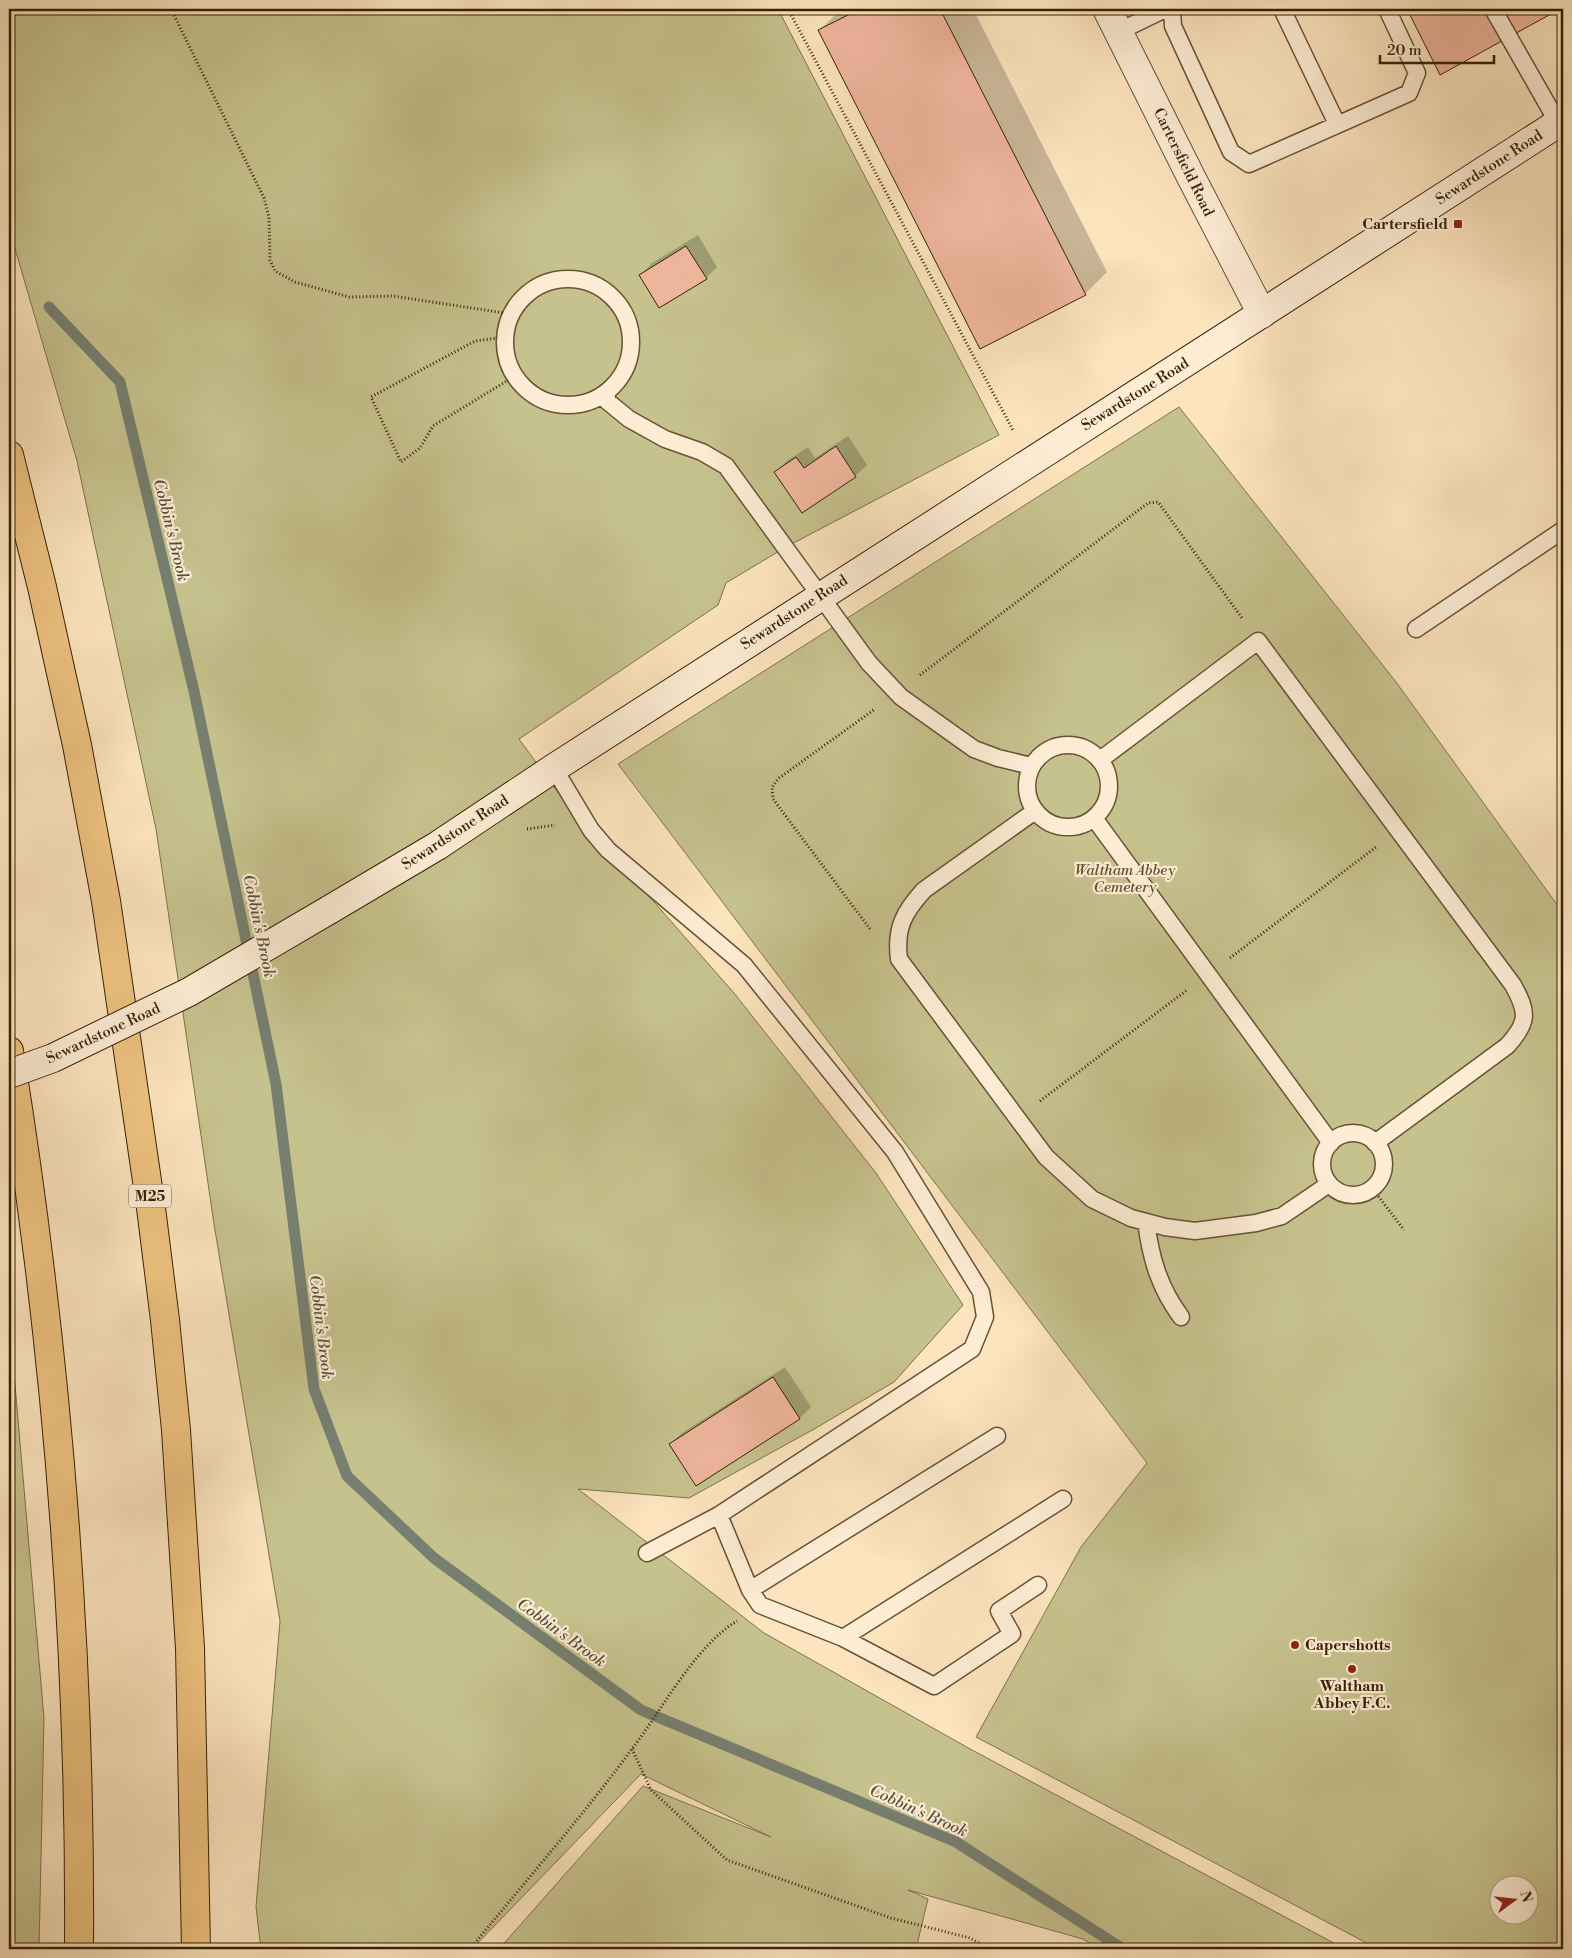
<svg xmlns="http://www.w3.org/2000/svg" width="1572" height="1958" font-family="'Libre Bodoni',serif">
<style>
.green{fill:#c6c28d;stroke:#7e724a;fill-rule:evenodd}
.shadow{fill:#0003}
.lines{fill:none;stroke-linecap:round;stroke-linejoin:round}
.stream{stroke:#767f70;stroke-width:11}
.building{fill:#eeb59d;stroke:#372106}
.lane-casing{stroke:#685234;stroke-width:19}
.street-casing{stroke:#685234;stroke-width:30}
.secondary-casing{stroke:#372106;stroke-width:30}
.highway-casing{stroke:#372106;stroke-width:30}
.path{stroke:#372106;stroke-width:3;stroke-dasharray:1 2.5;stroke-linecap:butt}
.lane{stroke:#fdedd5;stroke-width:16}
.street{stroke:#fdedd5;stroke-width:28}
.secondary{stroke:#fdedd5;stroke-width:28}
.highway{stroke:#eec27f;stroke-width:28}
.secondary-bridge-casing{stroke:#372106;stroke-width:30;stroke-linecap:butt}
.secondary-bridge{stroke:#fdedd5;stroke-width:28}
.poi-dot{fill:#8f2418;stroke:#fdedd5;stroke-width:2}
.labels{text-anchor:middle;stroke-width:4.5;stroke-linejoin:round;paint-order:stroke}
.shield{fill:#fdedd5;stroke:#725e44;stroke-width:1}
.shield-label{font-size:14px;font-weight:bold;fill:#372106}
.street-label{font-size:15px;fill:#372106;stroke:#fdedd5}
.poi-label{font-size:15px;font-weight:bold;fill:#372106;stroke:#fdedd5;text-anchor:end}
.park-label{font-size:15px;font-style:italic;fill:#62512e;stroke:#fdedd5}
.water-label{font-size:16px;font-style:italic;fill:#56503b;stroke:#fdedd5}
</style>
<rect width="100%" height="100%" fill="#fce4be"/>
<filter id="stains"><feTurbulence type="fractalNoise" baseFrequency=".004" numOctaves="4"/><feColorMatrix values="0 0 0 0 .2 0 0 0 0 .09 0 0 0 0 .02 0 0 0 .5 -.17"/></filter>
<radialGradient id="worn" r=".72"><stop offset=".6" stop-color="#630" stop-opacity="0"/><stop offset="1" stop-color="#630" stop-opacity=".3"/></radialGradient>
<path class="green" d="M9,9H778L999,435L786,547L726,583L718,605L519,739L560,795L734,993L876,1173L963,1305L894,1382L816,1428L689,1498L578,1489L764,1633L972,1750L1345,1949H1100L1083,1939L908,1890L928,1899L916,1949H499L643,1786L771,1837L641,1774L472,1949H261L256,1907L280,1621L214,1224L156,829L77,461L9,228Z
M1179,407L1396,682L1563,913V1949H1378L976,1737L1081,1547L1147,1463L618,764ZM1500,1886H1530V1916H1500Z
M9,1316L44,1718L39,1949H9Z"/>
<path class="shadow" d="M841,9H973L1107,272L1085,294L819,31Z
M1408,9H1558L1441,73Z
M698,235L717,267L706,278L641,275L652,263Z
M848,436L867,465L855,476L802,512L776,472L787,461L808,447L815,458Z
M785,1367L811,1407L800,1418L670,1444L682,1433Z"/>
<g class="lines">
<path class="stream" d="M49,307L120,382L194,691L276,1084L314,1389L347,1476L434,1558L641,1710L956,1842L1123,1949"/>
</g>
<path class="building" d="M860,9H940L1086,295L980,349L818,30Z
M1407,9H1560L1440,75Z
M686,246L707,279L659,308L639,275Z
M836,446L856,477L802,513L774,472L796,457L804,468Z
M773,1377L800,1419L696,1486L669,1444Z"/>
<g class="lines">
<g class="lane-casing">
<path id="lane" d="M1172,9L1173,26L1231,152L1249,164L1409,93L1417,73L1387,9
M1282,9L1337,124
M1493,9L1558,123
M1120,31L1165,9
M505 342a63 63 0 1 1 126 0a63 63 0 1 1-126 0Z
M607,392V401L629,419L665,439L702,452L726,466L869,663L901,697L974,749L998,758L1031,766
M1416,629L1563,530
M1027 786a41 41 0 1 1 82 0a41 41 0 1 1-82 0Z
M1100,760L1258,641L1513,985C1528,1012 1529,1022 1507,1046L1375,1143
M554,768L591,830L608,850L744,965L895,1152L981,1292L985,1317L972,1349L719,1515L647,1553
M1035,811L924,890C904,912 895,928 899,959L1046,1157L1092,1199L1131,1218L1165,1227L1195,1231L1256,1223L1282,1216L1329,1184
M1094,818L1331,1143
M1322 1164a31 31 0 1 1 62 0a31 31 0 1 1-62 0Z
M1146,1222C1151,1259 1159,1287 1181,1317
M719,1515L750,1590L760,1605L843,1638L1063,1499
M750,1590L997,1436
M843,1638L934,1686L1012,1634L999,1611L1038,1585"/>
</g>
<g class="street-casing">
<path id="street" d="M1107,9L1190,175L1262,314"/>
</g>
<g class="secondary-casing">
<path id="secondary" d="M329,910L437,846L554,768L1563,120"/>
</g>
<g class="highway-casing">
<path id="highway" d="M9,455L42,587L77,745L106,901L151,1208L165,1320L176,1430L190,1648L196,1949
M9,1051C57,1348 81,1649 79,1949"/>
</g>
<path class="path" d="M171,9L264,198L269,217L270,260L275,271L295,282L349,297L393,296L511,314
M788,9L1014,432
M505,337L475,341L371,397L401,462L420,448L433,426L515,376
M920,675L1148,503L1158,502L1242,618
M527,829L555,825
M870,929L773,799L772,787L779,778L875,709
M1230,958L1376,847
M1040,1101L1187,990
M1372,1188L1404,1230
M632,1749L651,1790L727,1860L891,1918L970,1938L989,1949
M470,1949C524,1883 581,1818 632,1749C662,1710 695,1646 737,1621"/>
<use href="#lane" class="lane"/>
<use href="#street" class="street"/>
<use href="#secondary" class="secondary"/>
<use href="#highway" class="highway"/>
<g class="secondary-bridge-casing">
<path id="secondary-bridge" d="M9,1074L53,1058L189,992L329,910"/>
</g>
<use href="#secondary-bridge" class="secondary-bridge"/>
</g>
<g class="poi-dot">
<rect x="1453" y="219" width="10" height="10" rx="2.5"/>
<circle cx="1295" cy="1645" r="5"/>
<circle cx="1352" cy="1669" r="5"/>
</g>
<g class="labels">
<rect class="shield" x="129" y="1184.5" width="42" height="23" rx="4"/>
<g class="shield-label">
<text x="150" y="1201">M25</text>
</g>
<g class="street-label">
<text transform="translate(1184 162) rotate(64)" y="5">Cartersfield Road</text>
<text transform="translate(1489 167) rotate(-33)" y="5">Sewardstone Road</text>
<text transform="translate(1135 394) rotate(-32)" y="5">Sewardstone Road</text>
<text transform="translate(794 612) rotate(-33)" y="5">Sewardstone Road</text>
<text transform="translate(455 832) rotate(-33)" y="5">Sewardstone Road</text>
<text transform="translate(103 1033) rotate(-25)" y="5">Sewardstone Road</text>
</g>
<g class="poi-label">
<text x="1448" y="229">Cartersfield</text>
<text x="1305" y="1650" text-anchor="start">Capershotts</text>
<text x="1352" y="1691" text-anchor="middle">Waltham<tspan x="1352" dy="17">Abbey F.C.</tspan></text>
</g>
<g class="park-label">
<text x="1125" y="875">Waltham Abbey<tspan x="1125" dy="17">Cemetery</tspan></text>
</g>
<g class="water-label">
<text transform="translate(172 530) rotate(76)" y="6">Cobbin's Brook</text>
<text transform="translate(260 926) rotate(78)" y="6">Cobbin's Brook</text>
<text transform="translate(322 1327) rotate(83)" y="6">Cobbin's Brook</text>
<text transform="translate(562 1632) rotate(36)" y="6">Cobbin's Brook</text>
<text transform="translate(919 1810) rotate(24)" y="6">Cobbin's Brook</text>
</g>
</g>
<rect width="1572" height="1958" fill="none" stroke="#fce4be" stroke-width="30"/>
<rect x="10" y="10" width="1552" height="1938" fill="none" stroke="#372106" stroke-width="2.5"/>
<rect x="15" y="15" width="1542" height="1928" fill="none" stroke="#372106"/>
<g transform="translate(1514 1900) rotate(75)"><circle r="24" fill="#fdedd5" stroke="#ae9b82"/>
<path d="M0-4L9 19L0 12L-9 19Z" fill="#8f2418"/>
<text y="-8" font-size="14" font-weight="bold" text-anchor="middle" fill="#372106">N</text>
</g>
<path d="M1380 55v8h114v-8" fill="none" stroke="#372106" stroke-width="2.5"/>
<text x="1387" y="55" font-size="15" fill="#372106" stroke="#fdedd5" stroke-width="4" paint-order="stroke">20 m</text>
<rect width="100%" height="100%" filter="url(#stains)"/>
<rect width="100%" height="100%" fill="url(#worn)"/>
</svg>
